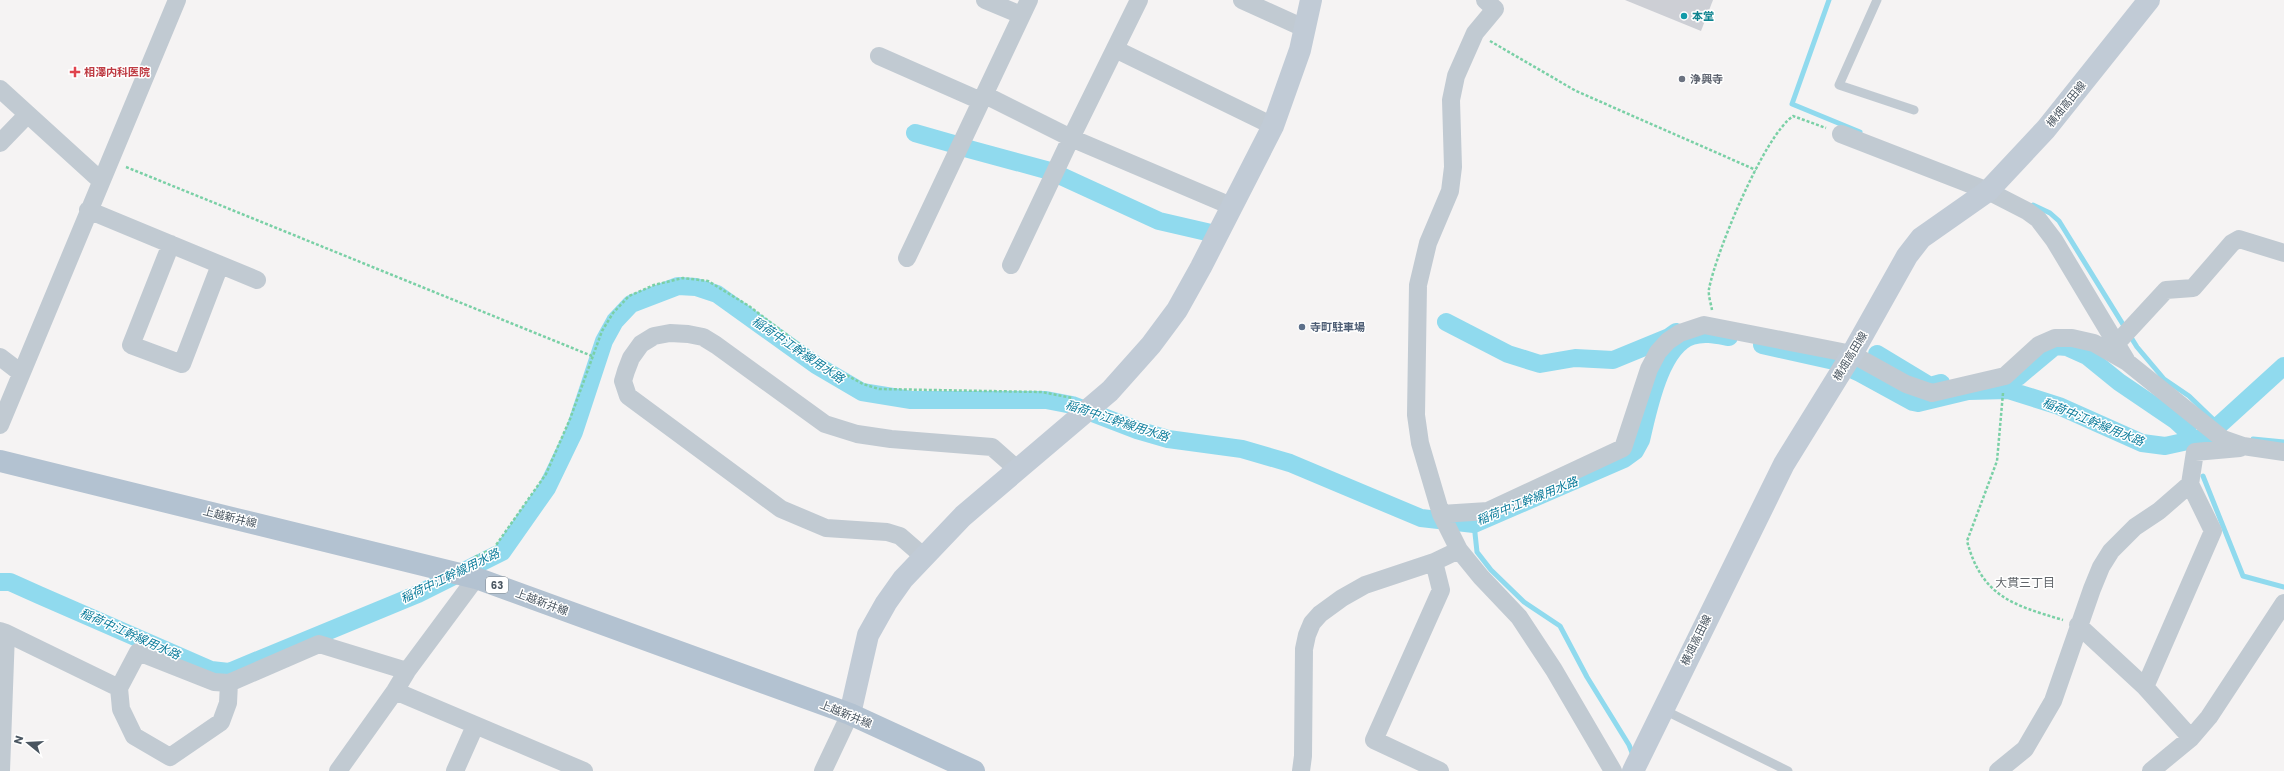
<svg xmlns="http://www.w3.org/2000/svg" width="2284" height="771" font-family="Poppins,'Noto Sans JP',sans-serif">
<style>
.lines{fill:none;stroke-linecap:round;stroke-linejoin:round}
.stream{stroke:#90daee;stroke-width:5}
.canal{stroke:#90daee;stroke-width:18}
.building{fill:#cdcfd5}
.path{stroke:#7ad0a6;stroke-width:2.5;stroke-dasharray:3 2;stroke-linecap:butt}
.lane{stroke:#c1cad2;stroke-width:9}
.street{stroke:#c1cad2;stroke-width:18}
.secondary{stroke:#c1cbd6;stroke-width:22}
.primary{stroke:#b3c2d1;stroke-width:22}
.culture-dot{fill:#0f9aa8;stroke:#fff;stroke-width:1.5}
.health-dot{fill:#e0444e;stroke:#fff;stroke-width:1.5}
.worship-dot{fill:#6b7280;stroke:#fff;stroke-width:1.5}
.service-dot{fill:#5c6f8a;stroke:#fff;stroke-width:1.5}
.labels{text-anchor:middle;stroke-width:3;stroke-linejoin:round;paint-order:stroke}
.shield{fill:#fff;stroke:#808990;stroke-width:1}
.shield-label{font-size:10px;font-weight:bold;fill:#4a5661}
.culture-label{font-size:11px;font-weight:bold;fill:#0d838f;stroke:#fff;text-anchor:start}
.health-label{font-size:11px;font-weight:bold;fill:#be3a42;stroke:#fff;text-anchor:start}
.worship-label{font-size:11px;font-weight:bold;fill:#5b616d;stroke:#fff;text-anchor:start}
.street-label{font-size:11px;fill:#4a5661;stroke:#fff}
.service-label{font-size:11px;font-weight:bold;fill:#4e5e75;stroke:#fff;text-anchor:start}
.water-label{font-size:12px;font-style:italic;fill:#0c7c9b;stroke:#fff}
.neighbourhood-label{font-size:12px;fill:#5f6368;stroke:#fff}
</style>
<rect width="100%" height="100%" fill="#f5f3f3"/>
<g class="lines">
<path class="stream" d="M1829,0L1792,104L1860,132
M2033,205L2050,213L2059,221L2137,347L2164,379L2189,396L2217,423
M2188,432L2193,450
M2253,439L2284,442
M2203,476L2243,576L2284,587
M1474,524L1477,552L1491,570L1524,602L1560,626L1587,677L1629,745L1633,755"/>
<path class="canal" d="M915,133L957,145
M965,148L1050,171
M1061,176L1159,221L1211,233
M1446,322L1508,354L1540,364L1575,358L1613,360L1669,337L1676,332
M1762,345L1834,361L1860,373L1913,402L1918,403L1968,391L2008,390L2059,406L2142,443L2165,446L2206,437L2284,366
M1877,354L1930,386L1941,383
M2018,377L2055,346L2067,347L2087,356L2119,382L2175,420L2188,432
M0,582H10L39,595L211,670L229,672L418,594L502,552L547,488L574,432L604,341L615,321L631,304L678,286L696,287L717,294L816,365L862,392L911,400H1046L1072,405L1137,430L1168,439L1242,449L1290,463L1421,518L1474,524L1624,459L1635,451L1641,440C1648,411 1660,346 1692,336C1704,332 1717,335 1729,337"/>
</g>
<path class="building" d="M1625,0H1713L1701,31Z"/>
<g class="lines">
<path class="path" d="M1490,41L1576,91L1756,170
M126,167L592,356
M1712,310C1711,304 1708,295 1709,289C1716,252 1764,136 1793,116L1826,128
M2003,393L1997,461L1967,541C1982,597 2013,605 2063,620
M475,557L494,548L546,474L570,419L602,331L613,313L629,296L654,285L683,278L708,281L749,306L824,363L863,384L879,389L1042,392L1072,398"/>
<path class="lane" d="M1877,0L1839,85L1914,110
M1662,709L1788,771"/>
<path class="street" d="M985,0L1021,15
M1242,0L1306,29
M1485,0L1495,9L1475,33L1456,76L1451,100L1453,167L1450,191L1428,243L1418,285L1416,415L1420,443L1441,514L1459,550L1481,577L1519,617L1554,670L1613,771
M1115,49L1273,126
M879,56L981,101
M0,89L100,180
M985,95L1071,138L1231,206
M1841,134L1988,191L2027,211L2038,219L2054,240L2126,360
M0,143L27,115
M88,210L257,280
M171,244L131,345L182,364L220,265
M907,258L1029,0
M1011,265L1071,138L1139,0
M2116,344L2166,290L2193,288L2232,243L2239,239L2284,253
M0,357L21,373
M0,425L177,0
M2190,484L2195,452L2240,448
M1441,514L1488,511L1623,448L1649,369L1658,352L1668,341L1680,333L1704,325L1852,354L1906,384L1932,393L2005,376L2039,345L2055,338H2072L2094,343L2127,362L2223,439L2243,446L2284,452
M923,556L900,536L887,532L826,528L781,509L628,396L623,381L626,371L631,358L641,344L654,336L670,333L688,334L703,337L716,345L825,424L857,434L891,439L992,447L1017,469
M1434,562L1441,590L1374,740L1440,771
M2078,625L2145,687L2191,738
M0,631L6,633L1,771
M6,633L119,688L121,709L134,736L170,757L221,722L228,703L229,683L214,682L138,652L119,688
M229,683L319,644L407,671
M395,691L584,771
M338,771L395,691L407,671L476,578
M455,771L475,726
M823,771L850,714
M1301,771L1303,756L1304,649L1307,635L1312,623L1320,614L1342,598L1365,585L1434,562L1459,550
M1998,771L2025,749L2053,701L2092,589L2101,567L2111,551L2135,527L2159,511L2190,484L2213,531L2145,687
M2151,771L2191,738L2209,717L2284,603"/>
<path class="secondary" d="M850,714L868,635L886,603L903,579L963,516L1110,391L1151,345L1177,310L1201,267L1273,126L1300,50L1311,0
M1633,771L1784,464L1852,354L1907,256L1921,238L1988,191L2046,129L2149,0"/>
<path class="primary" d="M0,461L476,578L850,714L974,771"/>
</g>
<circle class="culture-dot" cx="1684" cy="16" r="4"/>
<path class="health-dot" d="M73 66h4v4h4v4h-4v4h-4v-4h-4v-4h4z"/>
<circle class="worship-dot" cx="1682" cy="79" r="4"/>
<circle class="service-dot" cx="1302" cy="327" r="4"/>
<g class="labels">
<rect class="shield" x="486" y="577" width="22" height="16" rx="3"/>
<g class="shield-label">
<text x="497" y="589">63</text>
</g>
<g class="culture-label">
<text x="1692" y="20">本堂</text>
</g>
<g class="health-label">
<text x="84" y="76">相澤内科医院</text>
</g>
<g class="worship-label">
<text x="1690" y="83">浄興寺</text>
</g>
<g class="street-label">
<text transform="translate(2066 104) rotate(-51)" y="4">横畑高田線</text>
<text transform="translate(1850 356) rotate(-59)" y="4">横畑高田線</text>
<text transform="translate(230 517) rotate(14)" y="4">上越新井線</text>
<text transform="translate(542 602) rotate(20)" y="4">上越新井線</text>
<text transform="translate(1696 640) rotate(-64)" y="4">横畑高田線</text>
<text transform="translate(846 714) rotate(22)" y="4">上越新井線</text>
</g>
<g class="service-label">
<text x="1310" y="331">寺町駐車場</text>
</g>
<g class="water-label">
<text transform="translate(798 350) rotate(34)" y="4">稲荷中江幹線用水路</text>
<text transform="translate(1117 421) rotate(18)" y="4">稲荷中江幹線用水路</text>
<text transform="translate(2093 422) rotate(22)" y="4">稲荷中江幹線用水路</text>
<text transform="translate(1527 501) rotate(-22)" y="4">稲荷中江幹線用水路</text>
<text transform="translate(450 576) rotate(-26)" y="4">稲荷中江幹線用水路</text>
<text transform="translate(130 634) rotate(24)" y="4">稲荷中江幹線用水路</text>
</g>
<g class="neighbourhood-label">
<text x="2025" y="587">大貫三丁目</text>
</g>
</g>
<g transform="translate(28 743) rotate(288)" stroke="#ffffff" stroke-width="3" paint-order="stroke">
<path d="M0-3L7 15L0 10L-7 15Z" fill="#4a5661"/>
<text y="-6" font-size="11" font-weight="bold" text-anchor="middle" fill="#4a5661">N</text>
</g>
</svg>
